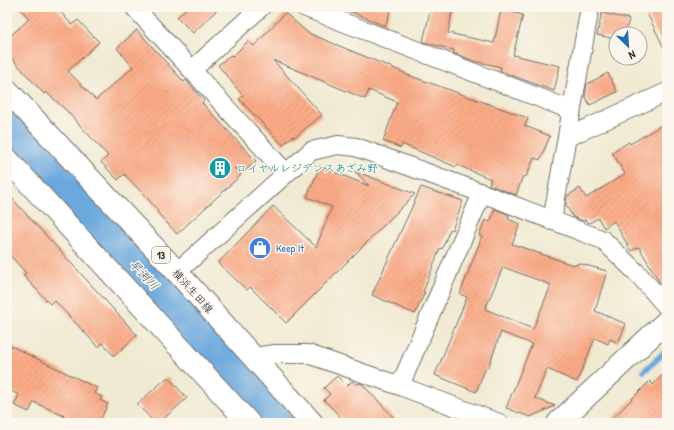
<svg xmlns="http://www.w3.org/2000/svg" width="674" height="430" font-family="'Patrick Hand','Klee One',sans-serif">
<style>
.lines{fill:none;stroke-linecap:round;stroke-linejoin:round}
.stream{stroke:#6ba8dd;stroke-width:6}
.river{stroke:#6ba8dd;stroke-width:36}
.building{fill:url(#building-hatch);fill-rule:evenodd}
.minor-casing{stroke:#706e65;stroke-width:20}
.tertiary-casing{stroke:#706e65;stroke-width:24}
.primary-casing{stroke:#706e65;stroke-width:24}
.minor{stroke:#fff;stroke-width:18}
.tertiary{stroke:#fff;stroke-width:22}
.primary{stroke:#fff;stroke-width:22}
.labels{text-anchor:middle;stroke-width:3;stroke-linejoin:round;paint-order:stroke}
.shield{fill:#fbf7ec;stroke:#696865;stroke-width:1}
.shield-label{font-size:10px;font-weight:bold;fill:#2b2b2b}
.culture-label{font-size:11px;fill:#0d838f;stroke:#fbf7ec;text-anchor:start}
.shop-label{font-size:11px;fill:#366cbe;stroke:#fbf7ec;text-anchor:start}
.street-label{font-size:11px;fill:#2b2b2b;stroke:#fbf7ec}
.water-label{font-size:12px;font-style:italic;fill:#415769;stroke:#fbf7ec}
</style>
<defs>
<pattern id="building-hatch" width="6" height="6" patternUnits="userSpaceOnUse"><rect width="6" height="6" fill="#fbab86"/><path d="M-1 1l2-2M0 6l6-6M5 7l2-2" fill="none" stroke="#d79374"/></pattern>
</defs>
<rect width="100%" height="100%" fill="#fbf7ec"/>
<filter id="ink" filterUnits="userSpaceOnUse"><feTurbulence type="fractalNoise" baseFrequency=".025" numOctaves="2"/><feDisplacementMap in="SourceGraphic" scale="8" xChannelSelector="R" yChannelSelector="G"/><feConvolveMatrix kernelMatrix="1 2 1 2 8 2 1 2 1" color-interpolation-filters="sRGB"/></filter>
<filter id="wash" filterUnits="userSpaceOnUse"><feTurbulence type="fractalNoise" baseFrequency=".012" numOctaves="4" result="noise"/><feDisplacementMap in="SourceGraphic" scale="16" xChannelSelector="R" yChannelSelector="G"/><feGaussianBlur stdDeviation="0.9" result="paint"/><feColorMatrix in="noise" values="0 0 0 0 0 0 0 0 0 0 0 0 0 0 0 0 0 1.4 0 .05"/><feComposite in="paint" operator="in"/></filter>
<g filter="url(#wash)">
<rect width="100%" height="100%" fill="#f0ead2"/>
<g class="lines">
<path class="stream" d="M644,371L667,350"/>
<path class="river" d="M7,126L280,423"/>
</g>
<g id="blocks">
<path class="building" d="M19,7H56L72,25L78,20L99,42L68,71L96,100L133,67L117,48L137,30L184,82L186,80L204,101L202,103L256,161L244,172L234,168L241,175L177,234L157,212L158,211L149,200L124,174L118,180L101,162L108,156L65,109L46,92L44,94L7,53V39L29,19Z
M188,7H220L193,33L177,17Z
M340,7H392L385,26Z
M431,7H453L448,33L494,43L501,10L523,15L513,55L560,66L554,91L500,71L501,67L474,61L453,53L454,50L423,42Z
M644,7H667V54Z
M285,13L308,33L405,73V74L528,118L525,126L550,136L540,160L534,158L526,177L523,176L516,195L489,185L491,179L457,165L456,167L402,144L401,148L383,141L397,102L369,90L365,99L273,60L322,115L295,137L293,136L283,145L239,99L243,96L218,65L231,55L232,57L248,41L254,46Z
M602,13L629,19L625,34H616V39L597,35Z
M608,73L617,92L590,105L585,96L587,84Z
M667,122V291L660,283L639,247L631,251L614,221L604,228L598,218L589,223L585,220L583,221L573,217L566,205L567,196L580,188L586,198L625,174L612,152L629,142L630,144Z
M320,166L369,186L355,171L415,194L286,323L250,287L247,290L218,263L273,206L316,247L332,207L307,197Z
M421,187L463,201L452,230L450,229L442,249L440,248L423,292H425L415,314L372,295Z
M7,193L137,335L114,356L103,343L98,347L54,300L50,304L23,275L26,273L7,252Z
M495,209L509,215L508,219L520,224L512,244L570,264L577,265L578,263L607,271L595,311L626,324L618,343L610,339L608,344L595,338L577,382L547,369L535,398L555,406L530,417L506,408L532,344L501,332L488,368L486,367L476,392L435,375L467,297L460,294L482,236L479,235L485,220L490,222ZM503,267L551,285L533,329L485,309Z
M7,344L97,388L94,393L102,397L100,400L108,404L99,423H61L64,416L34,402L29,412L14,405L19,395L7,389Z
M667,370V415L659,423H608L650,381L653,385Z
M337,376L347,386L352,381L357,385L359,383L362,384L399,423H346L324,400L330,394L324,388Z
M168,377L187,398L159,423H155L137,404Z"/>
</g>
</g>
<g filter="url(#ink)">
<use href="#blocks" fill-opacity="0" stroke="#706e65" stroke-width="1"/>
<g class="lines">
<g class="minor-casing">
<path id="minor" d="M134,7L286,173
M304,7L571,110
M192,70L261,7
M568,137L667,92
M552,221L590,7
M177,272L311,151L338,145L356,147L482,193L603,240L638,274L667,307
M253,357L275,354H308L400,386L499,423
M400,386L482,193"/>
</g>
<g class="tertiary-casing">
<path id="tertiary" d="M558,423L667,321"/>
</g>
<g class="primary-casing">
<path id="primary" d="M7,90L177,272L312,423
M7,159L249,423"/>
</g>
<use href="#minor" class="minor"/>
<use href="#tertiary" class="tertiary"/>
<use href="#primary" class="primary"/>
</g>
</g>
<defs>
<g id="building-disc" transform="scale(1.15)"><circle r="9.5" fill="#0f9aa8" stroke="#fbf7ec"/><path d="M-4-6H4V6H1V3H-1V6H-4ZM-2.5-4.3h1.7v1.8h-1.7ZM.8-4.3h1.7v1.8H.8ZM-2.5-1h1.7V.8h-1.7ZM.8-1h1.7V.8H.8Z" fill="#fff"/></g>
<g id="shop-disc" transform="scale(1.15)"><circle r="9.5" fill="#3f7fe0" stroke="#fbf7ec"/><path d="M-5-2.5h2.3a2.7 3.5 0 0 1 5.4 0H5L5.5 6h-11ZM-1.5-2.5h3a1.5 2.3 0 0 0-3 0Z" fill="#fff"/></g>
</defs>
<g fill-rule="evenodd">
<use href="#building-disc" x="220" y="168"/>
<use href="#shop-disc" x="260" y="248"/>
</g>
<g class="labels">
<rect class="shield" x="152" y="247" width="18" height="16" rx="3"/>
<g class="shield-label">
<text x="161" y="259">13</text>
</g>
<g class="culture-label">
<text x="236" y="172">ロイヤルレジデンスあざみ野</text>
</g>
<g class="shop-label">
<text x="276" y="252">Keep It</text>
</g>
<g class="street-label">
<text transform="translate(193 291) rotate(48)" y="4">横浜生田線</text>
</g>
<g class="water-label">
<text transform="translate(144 275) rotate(47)" y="4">早渕川</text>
</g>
</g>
<rect width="674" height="430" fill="none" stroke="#fbf7ec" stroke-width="24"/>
<g transform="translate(628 46) rotate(155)"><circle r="19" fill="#fbf7ec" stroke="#a8a59f"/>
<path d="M0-3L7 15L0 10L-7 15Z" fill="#1f6fb2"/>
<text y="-6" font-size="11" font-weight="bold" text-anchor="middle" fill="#2b2b2b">N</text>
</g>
</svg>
